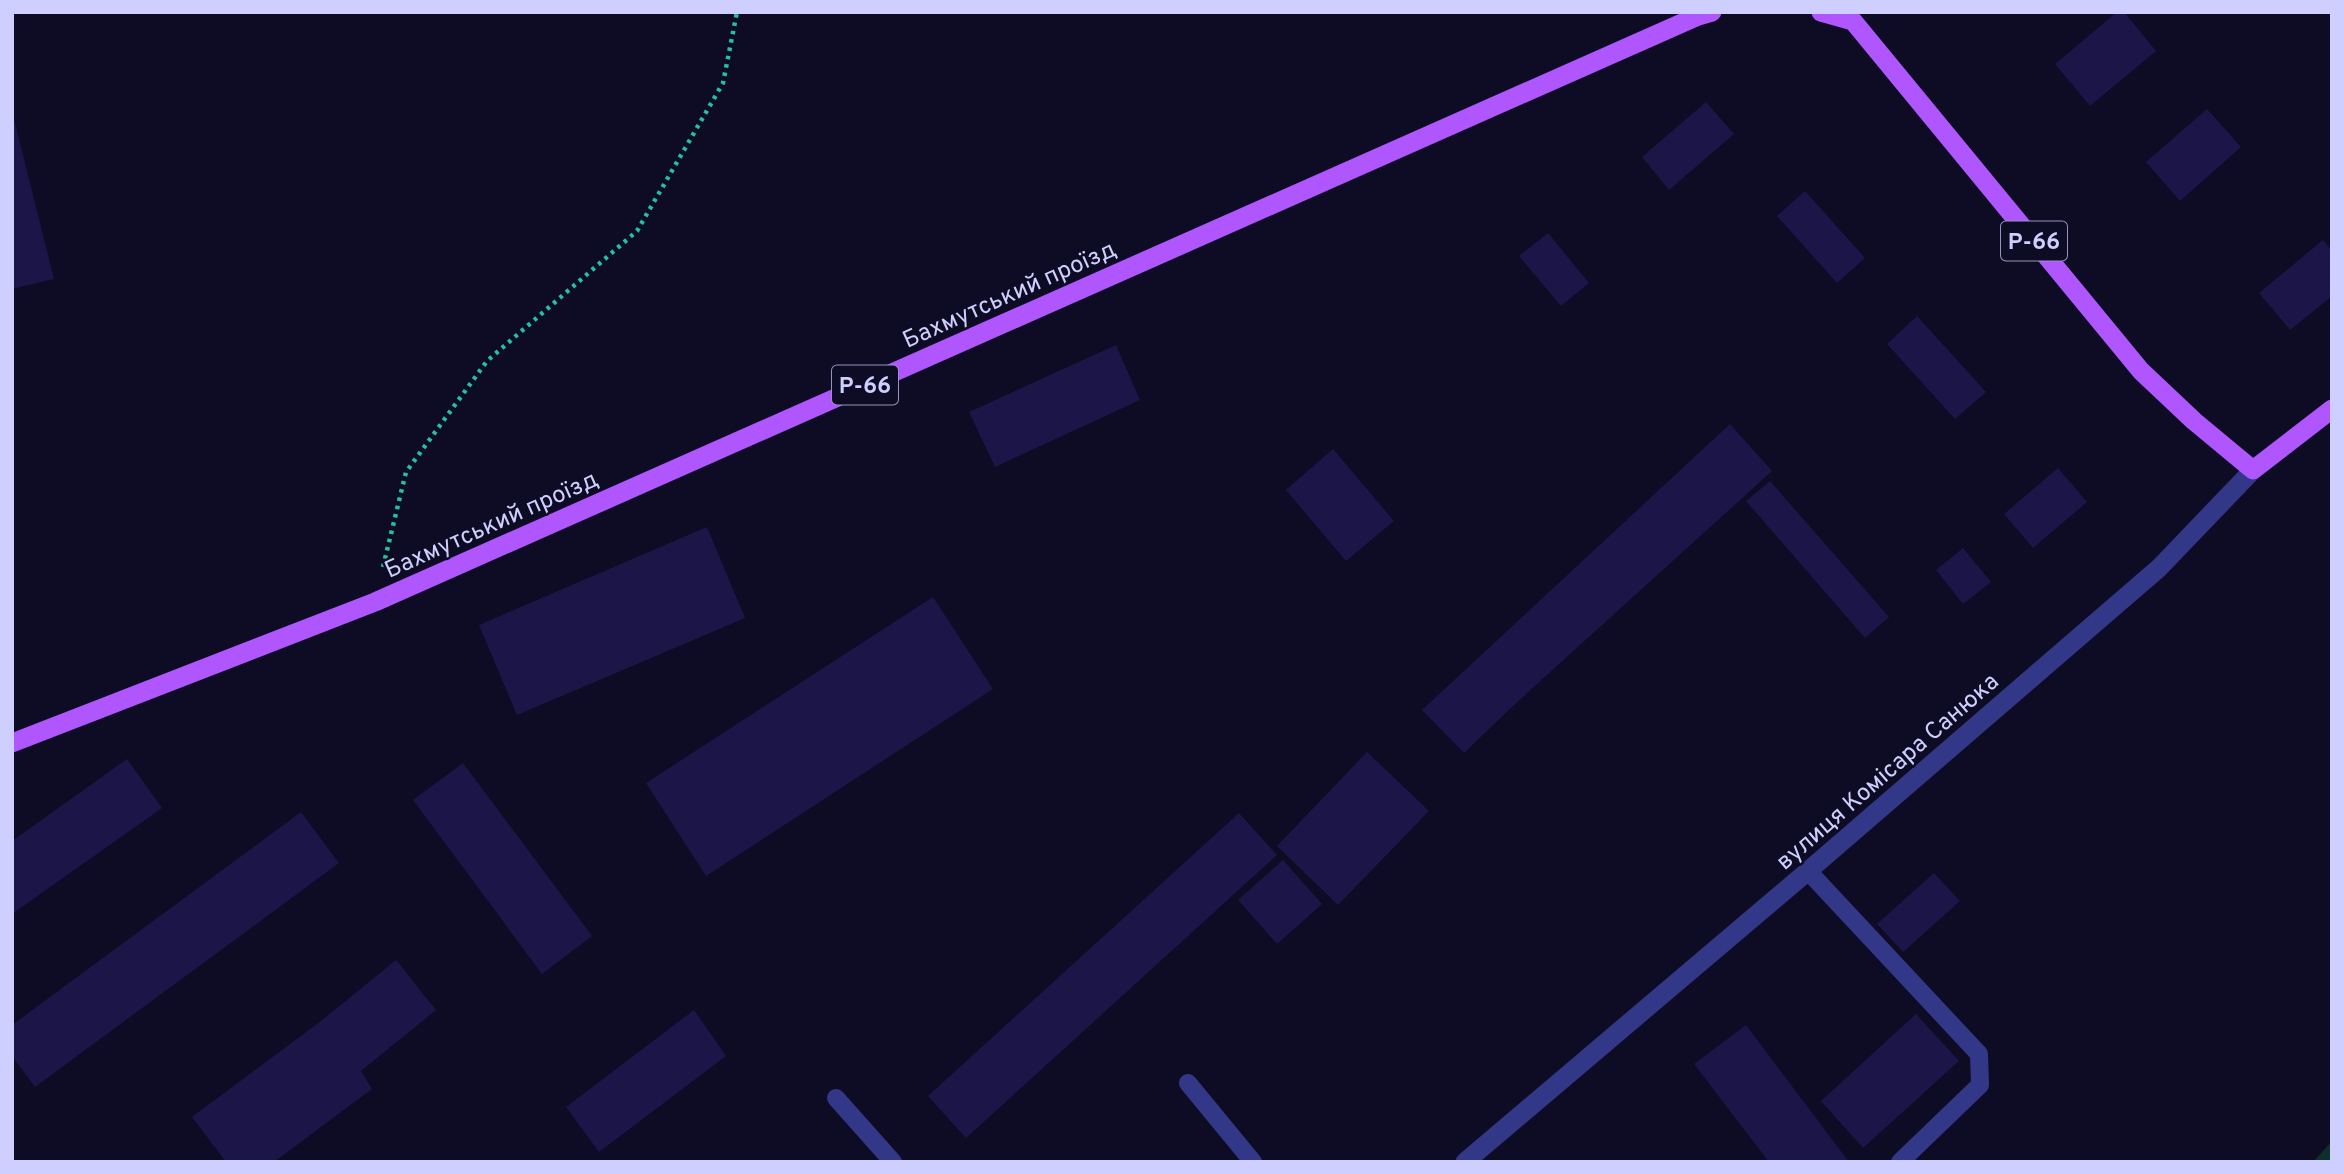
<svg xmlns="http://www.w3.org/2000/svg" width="2344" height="1174" font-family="Overpass,sans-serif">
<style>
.green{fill:#0e2e2a}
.building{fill:#1b1647}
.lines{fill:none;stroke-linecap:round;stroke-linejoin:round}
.path{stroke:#22c0a6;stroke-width:4.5;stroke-dasharray:3.5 5;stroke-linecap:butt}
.service{stroke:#323788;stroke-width:18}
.minor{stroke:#323788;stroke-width:19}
.primary{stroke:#af56ff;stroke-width:19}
.labels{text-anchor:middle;stroke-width:5;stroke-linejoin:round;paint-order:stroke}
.shield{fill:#0d0c24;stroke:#9594bd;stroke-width:2}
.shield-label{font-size:23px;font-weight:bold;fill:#cfcfff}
.street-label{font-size:24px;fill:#cfcfff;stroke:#0d0c24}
</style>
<rect width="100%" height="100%" fill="#0d0c24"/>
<path class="green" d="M2332,1141V1162H2313Z"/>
<path class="building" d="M2117,12H2124L2156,51L2090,106L2055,64Z
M1706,102L1734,134L1669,190L1642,157Z
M2207,109L2241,147L2180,201L2146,162Z
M12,111L54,279L12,289Z
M1805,191L1865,258L1837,283L1777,216Z
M1548,233L1589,283L1561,306L1519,256Z
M2323,240L2332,251V296L2290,330L2259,293Z
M1917,316L1986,392L1955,419L1887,344Z
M1116,345L1140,400L995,467L969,412Z
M1730,424L1772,471L1515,704L1464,753L1422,710Z
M1333,449L1394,521L1346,561L1286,490Z
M2058,468L2087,502L2033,548L2004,514Z
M1770,481L1889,617L1865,638L1746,501Z
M707,527L745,618L517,715L479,625Z
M1963,548L1991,582L1963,604L1936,570Z
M933,597L993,689L706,876L646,783Z
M1367,752L1429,811L1338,905L1277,846Z
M127,759L162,808L12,914V841Z
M463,763L592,936L542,974L413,800Z
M301,812L339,863L35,1087L12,1056V1025Z
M1239,813L1277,855L966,1138L928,1096Z
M1283,860L1322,904L1277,944L1238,900Z
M1934,873L1960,901L1903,952L1877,924Z
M396,960L436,1010L361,1071L372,1089L274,1162H226L192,1117L321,1021Z
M694,1010L726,1056L599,1152L566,1107Z
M1916,1014L1959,1061L1863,1148L1821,1101Z
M1746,1025L1849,1162H1769L1694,1064Z"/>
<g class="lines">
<path class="path" d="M383,567L406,472L487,361L637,231L723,83L737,12"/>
<path class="service" d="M1808,871L1979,1054L1980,1085L1900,1162
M1188,1083L1253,1162
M836,1098L893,1162"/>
<path class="minor" d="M1465,1162L1808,871L2159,568L2253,470"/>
<path class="primary" d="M1821,12L1853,21L2141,371L2194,421L2253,470L2332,409
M12,743L375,602L1698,16L1712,12"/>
</g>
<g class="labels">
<g class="shield">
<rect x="2001" y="221.5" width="66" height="39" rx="5"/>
<rect x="832" y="365.5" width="66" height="39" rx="5"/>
</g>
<g class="shield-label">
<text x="2034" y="249">Р-66</text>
<text x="865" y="393">Р-66</text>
</g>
<g class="street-label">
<text transform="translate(1009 294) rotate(-24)" y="8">Бахмутський проїзд</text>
<text transform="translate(491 524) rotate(-24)" y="8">Бахмутський проїзд</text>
<text transform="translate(1887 771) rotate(-41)" y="8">вулиця Комісара Санюка</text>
</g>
</g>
<rect width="2344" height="1174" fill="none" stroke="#cfcfff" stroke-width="28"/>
</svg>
